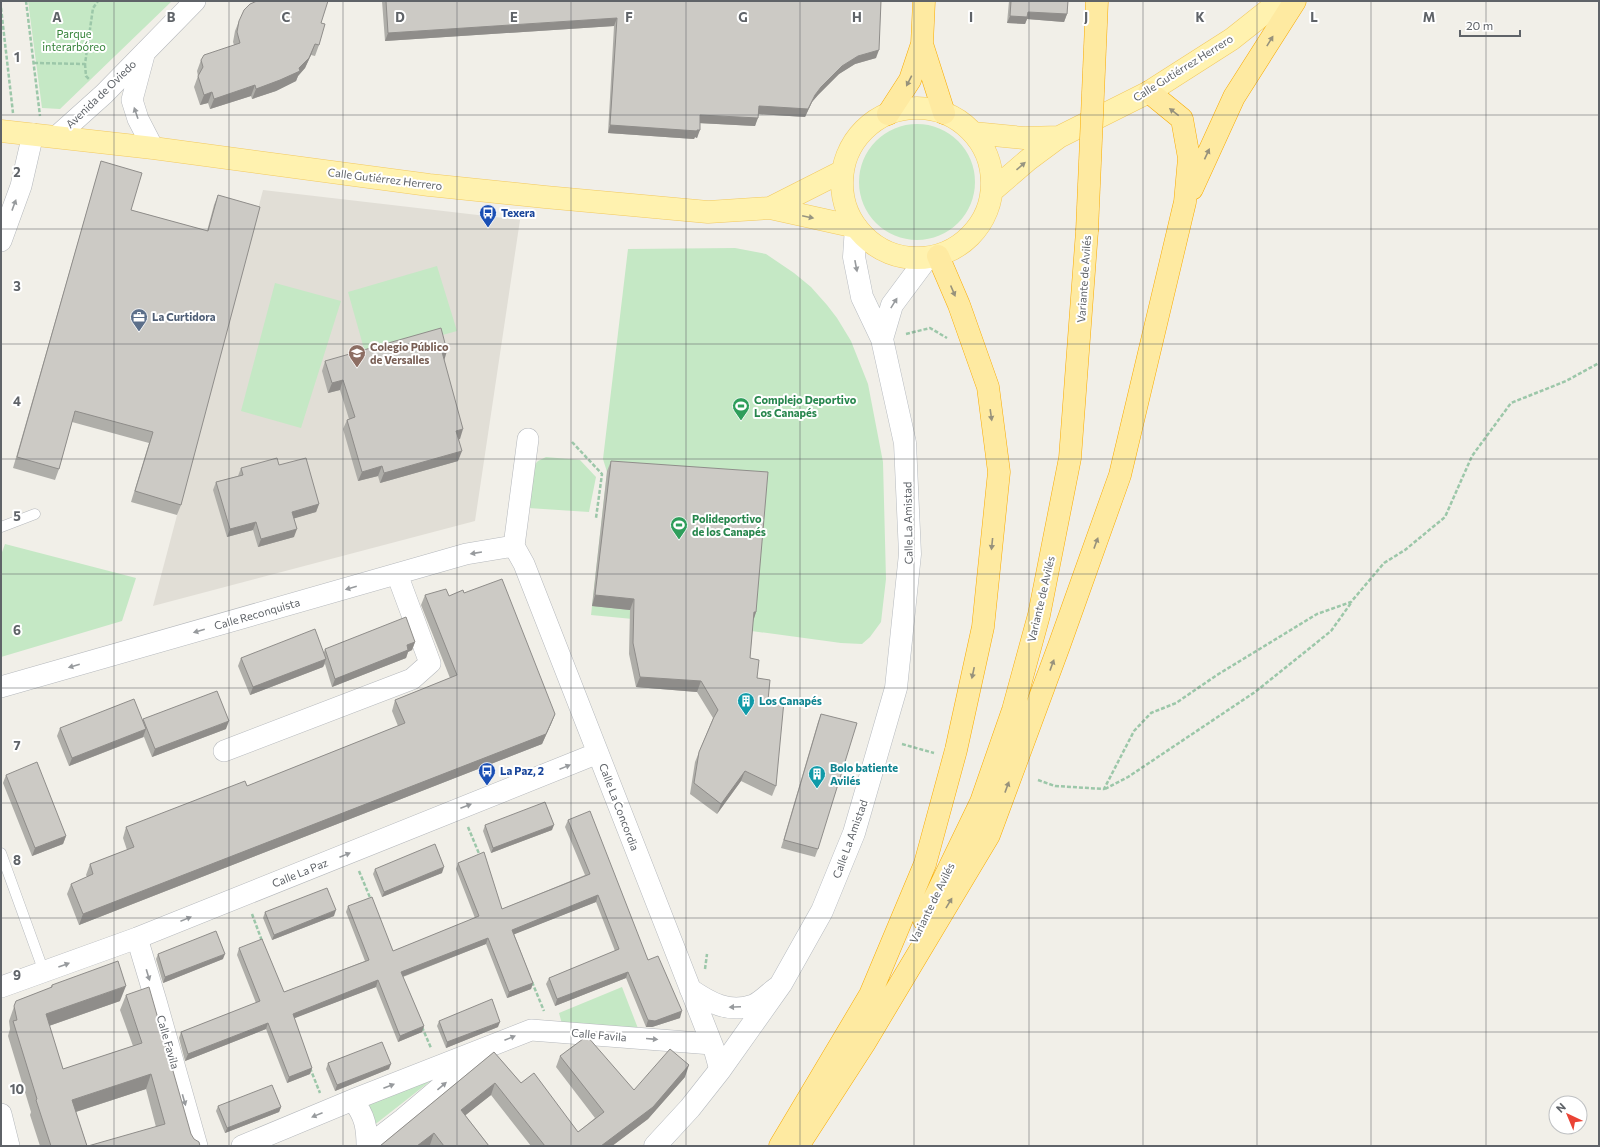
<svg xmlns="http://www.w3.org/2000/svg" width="1600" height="1147" font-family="Commissioner,sans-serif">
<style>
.education{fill:#e1ded6}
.green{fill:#c5e8c5}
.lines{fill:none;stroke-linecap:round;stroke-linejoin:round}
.service-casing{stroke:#b5b8bc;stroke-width:11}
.minor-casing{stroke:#b5b8bc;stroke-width:22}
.secondary-casing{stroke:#b6babf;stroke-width:23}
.primary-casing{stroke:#f2c960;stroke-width:23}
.trunk-casing{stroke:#f9ab00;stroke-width:23}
.path{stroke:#9cc7a9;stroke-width:2.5;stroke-dasharray:4 2;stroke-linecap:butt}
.service{stroke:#fff;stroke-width:10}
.minor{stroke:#fff;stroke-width:21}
.secondary{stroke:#fff;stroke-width:22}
.primary{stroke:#fff2af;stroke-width:22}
.trunk{stroke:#feeaa1;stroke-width:22}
.trunk-bridge-casing{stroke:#f9ab00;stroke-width:23;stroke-linecap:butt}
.trunk-bridge{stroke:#feeaa1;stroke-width:22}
.wall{fill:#afaea9}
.shaded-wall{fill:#8f8d8a}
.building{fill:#cccac5;stroke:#8f8d8a}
.oneway{fill:#97927c}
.oneway2{fill:#979a9d}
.oneway3{fill:#979581}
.grid{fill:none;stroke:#5f6368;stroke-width:1;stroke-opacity:0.55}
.labels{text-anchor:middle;stroke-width:4;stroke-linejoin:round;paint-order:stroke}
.park-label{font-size:11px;fill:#348238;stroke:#fff}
.street-label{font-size:11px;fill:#5f6368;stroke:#fff}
.transit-label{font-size:11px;font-weight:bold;fill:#164399;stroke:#fff;text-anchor:start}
.service-label{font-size:11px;font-weight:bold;fill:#4e5e75;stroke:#fff;text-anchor:start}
.education-label{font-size:11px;font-weight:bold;fill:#785e54;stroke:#fff;text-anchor:start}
.leisure-label{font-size:11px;font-weight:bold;fill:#27864d;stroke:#fff;text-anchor:start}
.culture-label{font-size:11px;font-weight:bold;fill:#0d838f;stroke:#fff;text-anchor:start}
.grid-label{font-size:13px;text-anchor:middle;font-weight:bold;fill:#5f6368;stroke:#fff;stroke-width:4;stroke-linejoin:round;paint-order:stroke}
</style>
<rect width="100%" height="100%" fill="#f1efe8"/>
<path class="education" d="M263,190L520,220L475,521L153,606Z"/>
<path class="green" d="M28,1H172L60,109L42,108Z
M859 182a58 58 0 1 1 116 0a58 58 0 1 1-116 0Z
M735,248L766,254L794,273L811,287L827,305L837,318L851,341L868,384L883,462L886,579L881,622L870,637L862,644L841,643L737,629L591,615L607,472L603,459L628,249Z
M437,266L457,331L366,356L348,292Z
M275,283L341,301L301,428L241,411Z
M546,457L580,460L596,477L589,512L528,508L534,465L538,461Z
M5,544L136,578L122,621L1,657V555Z
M622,987L639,1031L562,1024L559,1013Z
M433,1079L373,1126L367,1102Z"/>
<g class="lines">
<g class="service-casing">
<path id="service" d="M1,527L35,514
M1,853L44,972"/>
</g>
<g class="minor-casing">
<path id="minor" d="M144,55L132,100L138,119L153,148
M56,137L104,94L195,1
M1,241L21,186L33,134
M514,546L524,564L715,1052L720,1070
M514,546L528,439
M1,687L466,554L514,546
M224,751L412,679L430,663L397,574
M137,938L156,1001L197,1146
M1,987L137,938L598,753
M690,989C709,1002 729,1014 753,1005C761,1002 769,993 776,988
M353,1101C365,1115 367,1128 367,1146
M1,1114L9,1146
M242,1146L355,1099L531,1030L712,1044
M368,1146L403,1119L475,1058"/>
</g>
<g class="secondary-casing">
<path id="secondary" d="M882,339L892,305L927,258
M655,1146L690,1108L720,1070L781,984L822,911L854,833L896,688L910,554L905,443L882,339L862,297L854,257L856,227"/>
</g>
<g class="primary-casing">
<path id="primary" d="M842 183a75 75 0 1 1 150 0a75 75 0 1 1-150 0Z
M1,131L153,148L429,185L545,197L708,212L770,208L856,227
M973,133L1024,138L1059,137
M992,191L1028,160L1059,137L1149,92L1232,39L1280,1
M770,208L843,171"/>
</g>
<g class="trunk-casing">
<path id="trunk" d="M922,44L944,113
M888,114L910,80L922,44L924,1
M1192,189L1234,97L1295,1
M924,920L981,802L1013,710L1039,615L1070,458L1087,231
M864,1044L989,835L1059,646L1120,475L1185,202L1189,158L1182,119L1149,92
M780,1146L870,995L925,864L956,750L983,627L999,472L988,387L959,305L938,256
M798,1146L864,1044L870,1032"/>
</g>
<path class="path" d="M26,1L40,116
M1,8L13,113
M34,63L85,64L93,8L98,1
M85,64L86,76L90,80
M906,334L930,328L947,338
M572,442L602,474L596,518
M902,744L934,753
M1038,780L1055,786L1104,789L1134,731L1151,713L1176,703L1217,675L1317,614L1351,602L1384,563L1405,550L1445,517L1472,456L1511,403L1566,381L1599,363
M1105,789L1128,777L1255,692L1331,631L1351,603
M468,827L480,856
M359,871L371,900
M252,914L262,941
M705,969L707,954
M532,982L544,1011
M422,1027L431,1048
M310,1068L320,1093"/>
<use href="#service" class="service"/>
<use href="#minor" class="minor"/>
<use href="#secondary" class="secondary"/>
<use href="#primary" class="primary"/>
<use href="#trunk" class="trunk"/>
<g class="trunk-bridge-casing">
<path id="trunk-bridge" d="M1087,231L1097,1"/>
</g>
<use href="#trunk-bridge" class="trunk-bridge"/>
</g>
<path class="wall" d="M382,1H881L876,58L855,64L839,74L818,95L812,102L805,117L758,114L755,126L700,123L697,138L695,137L694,139L608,133L614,26L385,41Z
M1009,1H1068L1067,14L1064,22L1027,19L1025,24L1007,23Z
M239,21L321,23L319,45L315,56L311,55L305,68L298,76L296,81L276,91L252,99L251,96L210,109L208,103L200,105L194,87L198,76L197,71L201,60L234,45L233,42L235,31Z
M101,161L131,210L207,231L214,205L218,195L181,505L177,515L131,502L149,443L72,422L59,469L55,480L13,468L98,172Z
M444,360L460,439H459L458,461L380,483L378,476L358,481L343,429L347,420L349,419L340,390L328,393L322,371L325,361Z
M611,461L756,612L753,620L750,658L757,678L768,700L776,786L772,796L741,781L717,814L690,794L695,762L713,718L697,692L636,687L629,654L630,610L592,606L607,471Z
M279,465L319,504L316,512L294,518V537L258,547L253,530L227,537L213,490L216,482L238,476L241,468Z
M464,593L555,714L551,724L542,744L79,925L67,894L71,884L87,877L86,875L90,864L127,850L123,838L126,827L247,786L398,726L392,711L395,700L450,678L421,605L425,595L449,596Z
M415,642L412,650L408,652L406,658L332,687L325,664L323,667L250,695L238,666L241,658L324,652L325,649Z
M821,714L818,849L815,857L781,848L818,722Z
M142,720L226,729L152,757L144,737L69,766L57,736L60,728Z
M6,775L66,836L63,844L32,856L3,783Z
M568,820L648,960L680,1018L652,1027H646L626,978L555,1006L546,984L549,978L615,951L596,902L514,934L533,983L531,989L507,998L486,944L403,977L424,1026L422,1032L398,1042L376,987L294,1018L312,1068L310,1074L287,1083L266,1029L185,1061L179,1038L181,1032L256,1003L237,955L239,948L284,992L365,961L346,912L348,906L393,951L475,918L456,869L458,863L502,909L585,875L565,827Z
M485,825L552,830L491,853L483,831Z
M375,869L442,873L382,897L373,874Z
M265,912L334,916L272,940L263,918Z
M158,954L223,959L163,983L156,959Z
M52,985L120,1001L49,1026L63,1069L133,1046L120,1010L126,995L191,1134L156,1127L146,1089L76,1112L87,1146H40L30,1115L31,1112L8,1036L10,1029L9,1021L16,1001L50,988Z
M439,1021L498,1027L446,1048L437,1026Z
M494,1052L521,1083L578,1132L595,1118L556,1067L560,1056L634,1090L685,1077L648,1119L612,1146H531L491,1095L465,1115L489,1146H430V1145L380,1146Z
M328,1063L389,1069L335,1091L326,1069Z
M218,1106L281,1107L279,1112L225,1133L216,1111Z"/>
<path class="shaded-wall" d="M1028,12L1067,14L1064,22L1027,19L1025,24L1007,23L1010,16Z
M617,18L614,26L385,41L388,33Z
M315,44L311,55L305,68L298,76L296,81L276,91L252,99L256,89L299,68Z
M879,50L876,58L855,64L839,74L818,95L812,102L805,117L756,114L759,106L815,95L821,87L842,66L858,56Z
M255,85L251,96L210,109L214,99Z
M212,92L208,103L200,105L204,95Z
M700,115L758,118L755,126L697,123Z
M610,125L697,130H700L697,138L695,137L694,139L608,133Z
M447,351L444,361L442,352Z
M343,380L340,390L328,393L332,383Z
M463,429L460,439L453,441L456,431Z
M462,451L458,461L380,483L384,473Z
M382,466L378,476L358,481L362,472Z
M319,504L316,512L289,520L292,512Z
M256,522L253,530L227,537L230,529Z
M297,529L294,537L258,547L261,539Z
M595,595L634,599L630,610L592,606Z
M754,612H756L753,622Z
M415,642L412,650L408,652L406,658L332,687L335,679L407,645Z
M326,659L323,667L250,695L253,687Z
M640,677L701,681L697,692L636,687Z
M555,714L551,724L542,744L79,925L83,914Z
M229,721L226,729L152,757L155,749Z
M146,729L143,737L69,766L72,758Z
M745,771L741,781L717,814L721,804Z
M554,825L552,830L491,853L493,848Z
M66,836L63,844L32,856L35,848Z
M444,867L442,873L382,897L384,892Z
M598,895L596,902L510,936L512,930Z
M336,910L334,916L272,940L274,935Z
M488,938L486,944L399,978L401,972Z
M225,954L223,959L163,983L165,977Z
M628,972L626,978L555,1006L557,999Z
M378,980L376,987L290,1020L293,1014Z
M533,983L531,989L507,998L509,992Z
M126,986L120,1001L40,1029L46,1014Z
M682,1011L680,1018L652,1027H646L648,1020Z
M500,1022L498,1027L446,1048L447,1042Z
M268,1023L266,1029L185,1061L188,1054Z
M424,1026L422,1032L398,1042L400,1036Z
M391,1064L389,1069L335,1091L337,1085Z
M689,1065L685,1077L648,1119L612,1146H601Z
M312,1068L310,1074L287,1083L289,1077Z
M151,1074L146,1089L66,1115L72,1100Z
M495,1083L491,1095L457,1122L461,1110Z
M281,1107L279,1112L225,1133L227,1128Z
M434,1133L430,1145L428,1146H417Z"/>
<path class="building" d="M257,1H328L321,23L325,24L319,45L315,44L309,58L299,68L300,71L280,80L256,89L255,85L214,99L212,92L204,95L198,76L203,67L201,60L204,55L240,43L237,32L239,21L244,10L250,4Z
M386,1H881L879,50L858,56L842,66L821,87L815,95L808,109L759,106L758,118L700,115V130H697V131L610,125L617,18L388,33Z
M1011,1H1068L1067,14L1028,12L1027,17L1010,16Z
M101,161L142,173L131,210L208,231L218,195L260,207L181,505L135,491L153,432L75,411L59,469L17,457Z
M441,328L447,351L442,352L463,429L456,431L462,451L384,473L382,466L362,472L347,420L355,417L343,380L332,383L325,361Z
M277,458L279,465L306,458L319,504L292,512L297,529L261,539L256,522L230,529L216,482L243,475L241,468Z
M611,461L768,472L756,612H754L750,658L759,660L757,678L770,680L768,700L784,701L776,786L745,771L721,804L694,783L699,752L714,717L718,710L701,681L640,677L633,643L634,599L595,595Z
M502,579L555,714L546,734L83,914L71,884L93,874L90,864L134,847L126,827L245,781L247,786L405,723L395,700L457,675L425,595L446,589L449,596L463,590L464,593Z
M406,617L415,642L407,645L408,650L335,679L325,649Z
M315,629L326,659L253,687L241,658Z
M217,691L229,721L155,749L143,719Z
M134,699L146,729L72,758L60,728Z
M821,714L857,723L818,849L784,840Z
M37,762L66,836L35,848L6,775Z
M545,802L554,825L493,848L485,825Z
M590,811L648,960L658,956L682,1011L655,1021L648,1020L628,972L557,999L549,978L619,949L598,895L512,930L533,983L509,992L488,938L401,972L424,1026L400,1036L378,980L293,1014L312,1068L289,1077L268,1023L188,1054L181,1032L260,1001L239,948L262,939L284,992L369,960L348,906L372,897L393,951L479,916L458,863L484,852L502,909L590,874L568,820Z
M435,844L444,867L384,892L375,869Z
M327,888L336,910L274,935L265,912Z
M216,931L225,954L165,977L158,954Z
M118,961L126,986L46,1014L63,1069L142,1043L126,995L149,987L191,1134L194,1139L199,1142L200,1146H88L165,1124L151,1074L72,1100L87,1146H51L36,1100L37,1099L13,1021L17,1020L14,1006L16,1001L52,987V985Z
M492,999L500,1022L447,1042L439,1021Z
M587,1036L634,1090L670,1049L689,1065L653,1107L601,1146H545L495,1083L461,1110L489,1146H444L434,1133L417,1146H380L494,1052L521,1083L534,1073L578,1132L604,1112L560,1056Z
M382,1042L391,1064L337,1085L328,1063Z
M272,1085L281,1107L227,1128L218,1106Z"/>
<defs><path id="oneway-solid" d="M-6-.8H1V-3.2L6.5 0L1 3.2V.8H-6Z"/></defs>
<g class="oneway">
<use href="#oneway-solid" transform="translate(1270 41) rotate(-58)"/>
<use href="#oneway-solid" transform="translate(909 81) rotate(117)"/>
<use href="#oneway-solid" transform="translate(1174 112) rotate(-142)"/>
<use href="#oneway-solid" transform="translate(1207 154) rotate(-65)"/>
<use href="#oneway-solid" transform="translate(953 291) rotate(67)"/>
<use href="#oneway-solid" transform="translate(991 415) rotate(82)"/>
<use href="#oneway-solid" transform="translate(1096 543) rotate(-70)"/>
<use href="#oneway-solid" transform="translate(992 544) rotate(96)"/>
<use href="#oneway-solid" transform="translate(1052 665) rotate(-70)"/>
<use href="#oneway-solid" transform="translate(973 673) rotate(102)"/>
<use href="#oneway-solid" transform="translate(1007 787) rotate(-70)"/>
<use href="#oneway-solid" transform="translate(949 903) rotate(-59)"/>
</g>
<g class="oneway2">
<use href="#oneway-solid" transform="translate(136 113) rotate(-109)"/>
<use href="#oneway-solid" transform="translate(14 205) rotate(-70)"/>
<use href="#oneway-solid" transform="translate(856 266) rotate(79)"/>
<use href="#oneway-solid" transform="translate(894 303) rotate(-58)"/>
<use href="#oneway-solid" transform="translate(476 553) rotate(171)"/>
<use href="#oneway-solid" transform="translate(351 588) rotate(164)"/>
<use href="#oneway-solid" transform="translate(199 631) rotate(164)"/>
<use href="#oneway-solid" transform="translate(74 666) rotate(164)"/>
<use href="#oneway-solid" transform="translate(565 767) rotate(-22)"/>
<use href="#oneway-solid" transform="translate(466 806) rotate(-21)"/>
<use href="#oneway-solid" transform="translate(345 855) rotate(-22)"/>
<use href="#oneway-solid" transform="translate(186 919) rotate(-22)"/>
<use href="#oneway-solid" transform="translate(64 965) rotate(-20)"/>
<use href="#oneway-solid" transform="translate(148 975) rotate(73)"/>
<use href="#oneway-solid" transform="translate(735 1007) rotate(178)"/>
<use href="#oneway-solid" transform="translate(510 1038) rotate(-22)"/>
<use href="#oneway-solid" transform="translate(652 1039) rotate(5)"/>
<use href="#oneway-solid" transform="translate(389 1086) rotate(-21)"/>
<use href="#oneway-solid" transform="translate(442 1086) rotate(-40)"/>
<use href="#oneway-solid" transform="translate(184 1100) rotate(74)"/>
<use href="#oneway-solid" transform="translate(317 1115) rotate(158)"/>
</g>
<g class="oneway3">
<use href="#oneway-solid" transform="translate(1021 166) rotate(-41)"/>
<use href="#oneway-solid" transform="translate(808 217) rotate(12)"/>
</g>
<path class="grid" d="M114,1V1146M229,1V1146M343,1V1146M457,1V1146M571,1V1146M686,1V1146M800,1V1146M914,1V1146M1029,1V1146M1143,1V1146M1257,1V1146M1371,1V1146M1486,1V1146M1,115H1599M1,229H1599M1,344H1599M1,459H1599M1,574H1599M1,688H1599M1,803H1599M1,918H1599M1,1032H1599"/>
<defs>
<g id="bus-pin" transform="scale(0.9)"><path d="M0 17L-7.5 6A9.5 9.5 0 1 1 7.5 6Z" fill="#1a4fb4" stroke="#fff"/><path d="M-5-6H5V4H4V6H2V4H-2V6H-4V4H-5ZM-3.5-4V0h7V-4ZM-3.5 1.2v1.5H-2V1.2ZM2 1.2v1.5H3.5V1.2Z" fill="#fff"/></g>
<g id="office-pin" transform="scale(0.9)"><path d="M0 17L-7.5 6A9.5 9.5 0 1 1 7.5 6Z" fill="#5c6f8a" stroke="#fff"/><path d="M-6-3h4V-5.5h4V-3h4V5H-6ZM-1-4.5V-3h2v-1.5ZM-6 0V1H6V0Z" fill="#fff"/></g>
<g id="school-pin" transform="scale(0.9)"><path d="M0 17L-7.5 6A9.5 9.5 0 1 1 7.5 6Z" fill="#8d6e63" stroke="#fff"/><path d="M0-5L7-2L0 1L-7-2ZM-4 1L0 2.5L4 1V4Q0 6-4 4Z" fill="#fff"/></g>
<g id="stadium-pin" transform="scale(0.9)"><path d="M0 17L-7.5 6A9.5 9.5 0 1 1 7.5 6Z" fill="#2e9e5b" stroke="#fff"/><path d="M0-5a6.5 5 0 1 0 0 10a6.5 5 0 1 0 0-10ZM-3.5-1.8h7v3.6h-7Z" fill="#fff"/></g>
<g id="building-pin" transform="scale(0.9)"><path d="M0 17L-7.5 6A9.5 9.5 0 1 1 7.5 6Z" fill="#0f9aa8" stroke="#fff"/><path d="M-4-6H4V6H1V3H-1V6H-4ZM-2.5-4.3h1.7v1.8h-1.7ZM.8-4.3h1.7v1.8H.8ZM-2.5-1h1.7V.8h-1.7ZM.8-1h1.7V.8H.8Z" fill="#fff"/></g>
</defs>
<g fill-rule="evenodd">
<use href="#bus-pin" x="488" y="213"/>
<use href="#office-pin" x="139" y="317"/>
<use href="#school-pin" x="357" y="353"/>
<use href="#stadium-pin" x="741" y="406"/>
<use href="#stadium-pin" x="679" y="525"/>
<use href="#building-pin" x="746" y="701"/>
<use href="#bus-pin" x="487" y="771"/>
<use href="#building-pin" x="817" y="774"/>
</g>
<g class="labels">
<g class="park-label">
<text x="74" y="38">Parque<tspan x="74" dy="13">interarbóreo</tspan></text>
</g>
<g class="street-label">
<text transform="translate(1183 68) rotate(-32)" y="4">Calle Gutiérrez Herrero</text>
<text transform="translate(101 94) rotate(-44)" y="4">Avenida de Oviedo</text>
<text transform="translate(385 179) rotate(7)" y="4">Calle Gutiérrez Herrero</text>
<text transform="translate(1084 279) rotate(-86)" y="4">Variante de Avilés</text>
<text transform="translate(908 523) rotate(-91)" y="4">Calle La Amistad</text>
<text transform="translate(1041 599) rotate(-77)" y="4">Variante de Avilés</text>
<text transform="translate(257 614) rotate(-16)" y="4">Calle Reconquista</text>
<text transform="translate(619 807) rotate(69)" y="4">Calle La Concordia</text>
<text transform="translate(850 839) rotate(-70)" y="4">Calle La Amistad</text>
<text transform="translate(300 873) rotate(-22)" y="4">Calle La Paz</text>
<text transform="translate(932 903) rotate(-64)" y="4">Variante de Avilés</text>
<text transform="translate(599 1035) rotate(5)" y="4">Calle Favila</text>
<text transform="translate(168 1042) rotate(74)" y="4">Calle Favila</text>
</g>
<g class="transit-label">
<text x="501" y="217">Texera</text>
<text x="500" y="775">La Paz, 2</text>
</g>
<g class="service-label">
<text x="152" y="321">La Curtidora</text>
</g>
<g class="education-label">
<text x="370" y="351">Colegio Público<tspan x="370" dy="13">de Versalles</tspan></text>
</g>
<g class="leisure-label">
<text x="754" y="404">Complejo Deportivo<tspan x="754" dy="13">Los Canapés</tspan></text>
<text x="692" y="523">Polideportivo<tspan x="692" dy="13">de los Canapés</tspan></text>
</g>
<g class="culture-label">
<text x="759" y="705">Los Canapés</text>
<text x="830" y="772">Bolo batiente<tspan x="830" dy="13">Avilés</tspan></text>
</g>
</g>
<g class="grid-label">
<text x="57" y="22">A</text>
<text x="171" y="22">B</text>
<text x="286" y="22">C</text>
<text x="400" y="22">D</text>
<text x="514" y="22">E</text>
<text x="629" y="22">F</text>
<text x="743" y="22">G</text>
<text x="857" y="22">H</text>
<text x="971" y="22">I</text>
<text x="1086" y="22">J</text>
<text x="1200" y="22">K</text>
<text x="1314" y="22">L</text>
<text x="1429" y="22">M</text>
<text x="17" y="62">1</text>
<text x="17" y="177">2</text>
<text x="17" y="291">3</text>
<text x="17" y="406">4</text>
<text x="17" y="521">5</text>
<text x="17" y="635">6</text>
<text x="17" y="750">7</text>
<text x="17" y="865">8</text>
<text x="17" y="980">9</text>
<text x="17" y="1094">10</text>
</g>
<rect width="1600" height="1147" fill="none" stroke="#5f6368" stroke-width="4"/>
<g transform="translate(1568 1115) rotate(316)"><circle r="19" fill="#ffffff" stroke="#bfc1c3"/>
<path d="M0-3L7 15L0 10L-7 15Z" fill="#ea4335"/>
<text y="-6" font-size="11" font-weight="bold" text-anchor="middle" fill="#5f6368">N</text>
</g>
<path d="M1460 30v6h60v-6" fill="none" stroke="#5f6368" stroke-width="2"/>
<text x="1466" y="30" font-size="12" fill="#5f6368" stroke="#ffffff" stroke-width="3" paint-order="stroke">20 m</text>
</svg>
